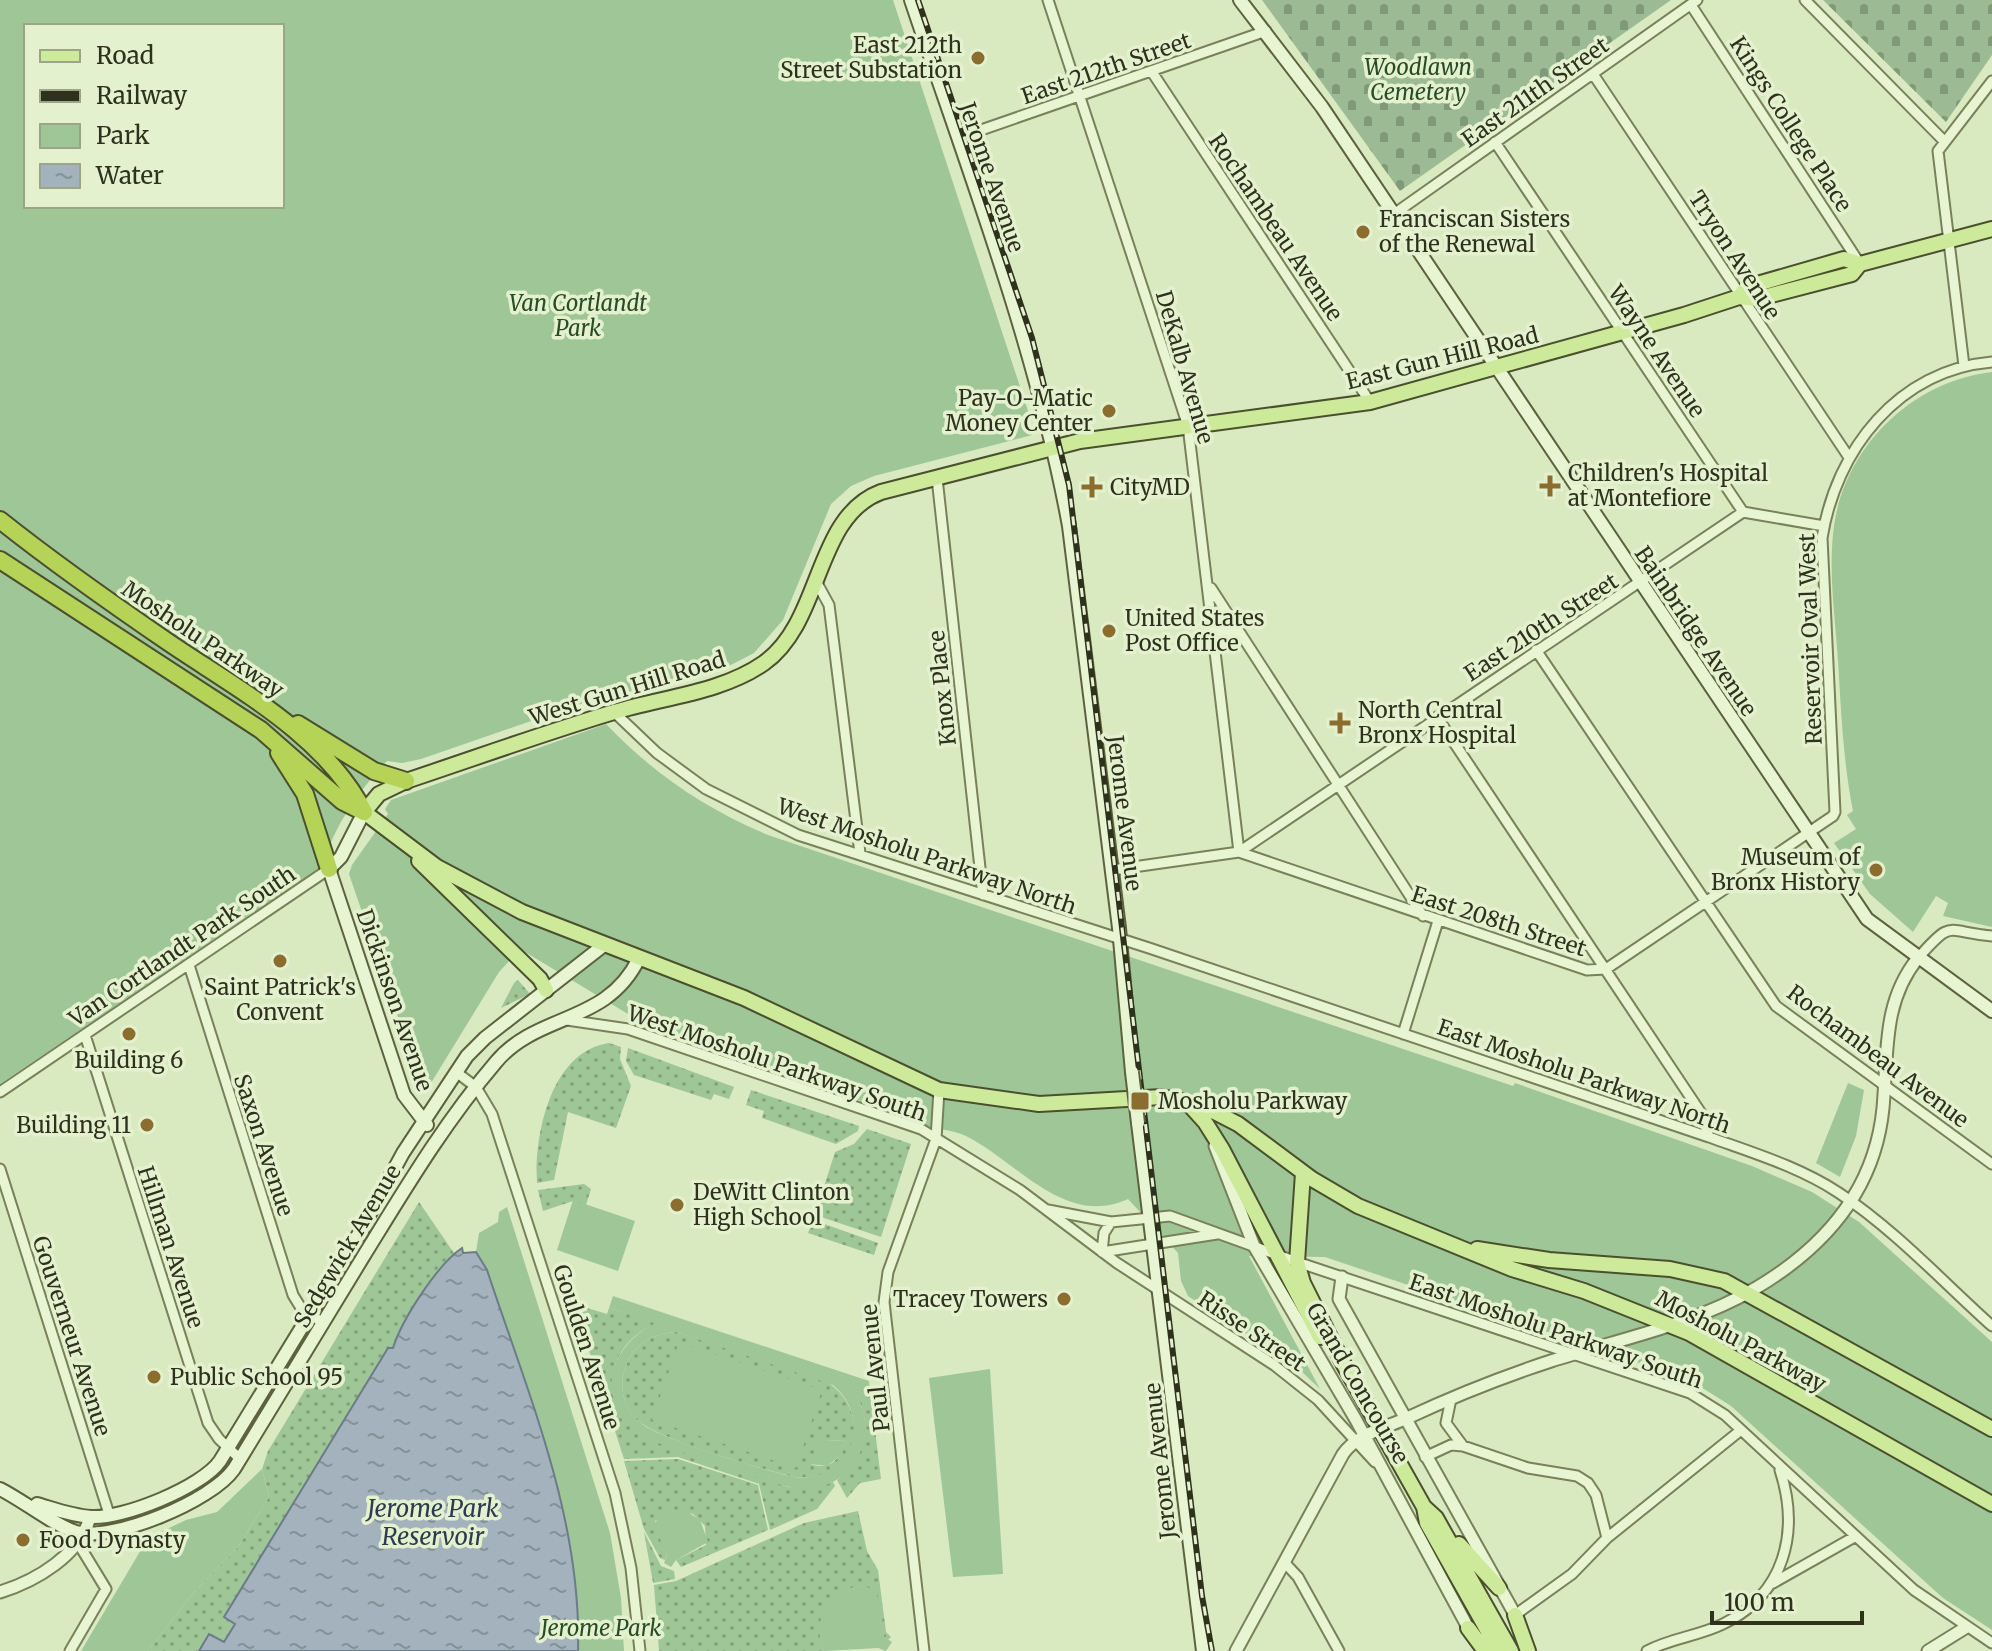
<svg xmlns="http://www.w3.org/2000/svg" width="1992" height="1651" font-family="Merriweather,serif">
<style>
.grass{fill:url(#grass-dots);fill-rule:evenodd}
.cemetery{fill:url(#cemetery-stones)}
.park{fill:#9fc696;fill-rule:evenodd}
.water{fill:url(#water-ripples);stroke:#6b7c89;stroke-width:2}
.lines{fill:none;stroke-linecap:round;stroke-linejoin:round}
.minor-casing{stroke:#78815a;stroke-width:13}
.tertiary-casing{stroke:#78815a;stroke-width:15}
.secondary-casing{stroke:#5c623d;stroke-width:16}
.primary-casing{stroke:#4a4f2e;stroke-width:18}
.motorway-casing{stroke:#4a4f2e;stroke-width:20}
.minor{stroke:#e8f5d2;stroke-width:9}
.tertiary{stroke:#e8f5d2;stroke-width:11}
.secondary{stroke:#e8f5d2;stroke-width:12}
.primary{stroke:#cdea9a;stroke-width:14}
.motorway{stroke:#b4d357;stroke-width:16}
.rail-casing{stroke:#2e321d;stroke-width:6}
.rail{stroke:#e4f1cf;stroke-width:3;stroke-dasharray:9;stroke-linecap:butt}
.secondary-bridge-casing{stroke:#5c623d;stroke-width:16;stroke-linecap:butt}
.secondary-bridge{stroke:#e8f5d2;stroke-width:12}
.poi-dot{fill:#8a6d2f;stroke:#e4f1cf;stroke-width:3}
.labels{text-anchor:middle;stroke-width:7;stroke-linejoin:round;paint-order:stroke}
.poi-label{font-size:22px;fill:#2e321d;stroke:#e4f1cf;text-anchor:start}
.park-label{font-size:22px;font-style:italic;fill:#284c25;stroke:#e4f1cf}
.street-label{font-size:22px;fill:#2e321d;stroke:#e4f1cf}
.water-label{font-size:24px;font-style:italic;fill:#2d3b50;stroke:#e4f1cf}
</style>
<defs>
<pattern id="grass-dots" width="8" height="8" patternUnits="userSpaceOnUse" patternTransform="scale(2)"><rect width="8" height="8" fill="#9fc696"/><path d="M2 2h.1M6 6h.1" fill="none" stroke="#82a17a" stroke-width="1.8" stroke-linecap="round"/></pattern>
<pattern id="cemetery-stones" width="16" height="16" patternUnits="userSpaceOnUse" patternTransform="scale(2)"><rect width="16" height="16" fill="#9cbb94"/><path d="M2 7V4a2 2 0 0 1 4 0v3zM10 15v-3a2 2 0 0 1 4 0v3z" fill="#809978"/></pattern>
<pattern id="water-ripples" width="26" height="14" patternUnits="userSpaceOnUse" patternTransform="scale(2)"><rect width="26" height="14" fill="#a3b2bc"/><path d="M2 4q2-2 4 0t4 0M15 11q2-2 4 0t4 0" fill="none" stroke="#859198"/></pattern>
</defs>
<rect width="100%" height="100%" fill="#d9e9c0"/>
<path class="grass" d="M518,980L530,994L501,1008L514,983Z
M609,1043L621,1047L620,1059L631,1086L616,1128L568,1112L554,1180L537,1183C534,1135 551,1051 609,1043Z
M628,1048L734,1087L729,1099L714,1094L711,1100L634,1075L626,1061Z
M751,1090L859,1126L858,1131L836,1144L762,1118L764,1111L746,1105Z
M867,1129L911,1144L881,1237L815,1215L835,1152L854,1144Z
M584,1184L591,1189L586,1205L573,1201L543,1211L538,1190Z
M419,1202L456,1256C429,1281 404,1314 393,1349L388,1348L224,1617L235,1623L224,1642L210,1635L199,1651H148L194,1592L238,1547L269,1497L262,1469L268,1451Z
M813,1220L878,1243L874,1255L808,1233Z
M574,1304L607,1314L609,1308L658,1323C605,1343 598,1401 641,1435L788,1487L813,1488L833,1482L835,1486L817,1509L770,1530L759,1484L678,1457L624,1459Z
M677,1332L824,1380C877,1411 856,1485 794,1477C762,1469 659,1440 637,1420C622,1405 618,1382 627,1363C636,1342 655,1333 677,1332ZM846,1440C840,1459 831,1471 810,1464L825,1441Z
M869,1381L881,1479L860,1483L847,1498L837,1480C867,1457 874,1421 853,1390L865,1394Z
M678,1459L758,1485L768,1530L681,1567L676,1560L706,1545L705,1526L693,1514L673,1511L655,1521L667,1555L665,1560L660,1558L644,1529L624,1461Z
M858,1511L867,1551L878,1570L886,1632L891,1637L888,1640L884,1637L879,1611L861,1586C828,1591 812,1620 824,1651H659L654,1585L676,1581L804,1523Z
M644,1532L661,1566L674,1571L675,1579L653,1583Z"/>
<path class="cemetery" d="M1262,0H1671L1400,191Z
M1823,0H1992V55L1946,122Z"/>
<path class="park" d="M0,0H893L1028,411L1032,435L874,476L851,486L831,504L783,620L754,653L725,668L580,704L421,759L402,763L387,761C358,792 335,825 322,866L0,1084ZM26,26H282V206H26Z
M1992,372V927L1943,916L1948,903L1936,896L1913,932L1870,894L1834,843L1856,829L1847,815L1853,811C1843,760 1841,711 1838,660C1835,616 1828,570 1834,526C1845,447 1912,381 1992,372Z
M606,724C654,774 704,808 768,835L1513,1086L1515,1083L1752,1166L1812,1192L1859,1222L1992,1342V1630L1943,1598L1731,1406L1690,1380L1325,1257L1249,1256L1320,1389L1301,1371L1188,1296L1181,1281L1178,1253L1128,1199C1065,1228 1018,1162 966,1136C952,1129 933,1129 918,1125C903,1121 887,1115 872,1109L867,1103L638,1020L520,949L499,972L431,1083L422,1087L349,874L352,865L388,814L385,809L391,800Z
M1848,1083L1864,1090L1856,1136L1840,1177L1816,1163Z
M573,1200L635,1221L618,1271L557,1250Z
M507,1207L610,1533L621,1598L624,1651H578C582,1519 528,1394 487,1270L476,1252L479,1233L498,1222L499,1212Z
M613,1296L869,1381L865,1394L854,1391C866,1411 870,1434 859,1455C849,1476 827,1489 804,1489C781,1489 664,1448 641,1435C593,1401 608,1346 656,1323L609,1308ZM677,1332L833,1385C875,1420 849,1484 794,1477C764,1470 663,1440 642,1424C623,1410 617,1384 627,1363C636,1342 655,1333 677,1332Z
M679,1342L822,1390L796,1468L652,1420Z
M990,1369L1003,1574L953,1577L929,1378Z
M822,1437L825,1441L846,1440L842,1454L827,1466L809,1464L819,1445L816,1441Z
M262,1469L269,1497L238,1547L194,1592L148,1651H81L148,1538L186,1520L217,1512Z
M673,1511H686L700,1520L708,1542L676,1560L671,1567L664,1563L667,1555L654,1525L658,1518Z
M861,1586L876,1589L884,1637L892,1642L886,1651L878,1648L824,1651C811,1620 828,1590 861,1586Z"/>
<path class="water" d="M462,1248L463,1253L476,1252L487,1270C528,1394 582,1519 578,1651H199L209,1634L224,1642L235,1624L224,1617L388,1348H393C402,1319 438,1264 462,1248Z"/>
<g class="lines">
<g class="minor-casing">
<path id="minor" d="M1048,0L1188,426L1239,852
M1805,0L1945,142
M1691,5L1860,264
M1152,72L1370,402
M1593,74L1848,456
M958,138L1266,31
M1495,142L1743,512L1824,526
M1394,214L1697,0
M1964,366L1938,151L1992,81
M937,478L983,895
M817,583L829,605L860,853
M1211,588L1423,916
M1215,632L1227,631L1241,636
M1536,650L1776,1006L1992,1164
M614,712L657,753L706,789L798,835L1149,948L1709,1137C1753,1153 1800,1167 1839,1193C1894,1229 1943,1282 1992,1326
M1437,717L1701,1113L1709,1137
M1239,852L1743,512
M1112,870L1239,852L1587,970L1606,969L1833,816L1835,812L1822,538C1836,450 1898,370 1992,362
M1918,958C1953,918 1945,932 1992,936
M189,965L293,1295L301,1308L323,1323
M567,1020L628,1029L921,1129L1020,1190L1117,1263L1274,1365L1318,1400L1375,1462
M1403,1034L1438,921
M85,1035L208,1423L219,1439L240,1459
M456,1072L476,1087L492,1114L615,1493L631,1568L640,1651
M0,1092L329,869
M0,1169L109,1514
M1048,1210L1111,1222L1170,1216L1297,1262L1690,1393L1725,1415L1914,1590L1992,1643
M1102,1252L1217,1234
M1102,1252L1104,1233L1111,1222
M1451,1399L1446,1423L1463,1446
M1425,1457L1451,1445L1463,1446L1528,1468L1577,1476L1588,1483L1596,1495L1607,1538
M1285,1563L1298,1577L1339,1651
M1773,1583L1856,1536
M1515,1615L1572,1574L1607,1538L1741,1430
M70,1651L106,1589L78,1543
M924,1651L884,1302L888,1272L936,1139L939,1090
M1647,1651C1671,1638 1699,1636 1723,1624C1785,1594 1800,1532 1780,1470"/>
</g>
<g class="tertiary-casing">
<path id="tertiary" d="M1215,1146L1254,1246L1356,1420L1471,1633
M1342,1277L1339,1299L1518,1620
M0,1592C36,1581 80,1555 90,1517
M1236,1651L1343,1454C1356,1435 1384,1428 1405,1419C1452,1397 1502,1377 1551,1361C1620,1339 1693,1325 1756,1288C1825,1247 1875,1190 1883,1108C1888,1054 1882,1002 1918,958
M1928,1651L1965,1628"/>
</g>
<g class="secondary-casing">
<path id="secondary" d="M911,0C969,173 1036,346 1069,526L1119,928L1132,1072
M1240,0L1322,107L1867,919L1992,1011
M364,812L341,857L329,869L404,1095L427,1125
M1138,1123L1203,1651
M0,1489C24,1501 53,1525 76,1532C113,1542 212,1501 234,1469C277,1399 320,1328 363,1257C405,1189 444,1123 496,1062C538,1012 607,1025 639,958
M37,1504C54,1509 73,1516 91,1517C123,1519 202,1487 220,1461L360,1232L403,1153L467,1056L485,1038L604,945"/>
</g>
<g class="primary-casing">
<path id="primary" d="M1860,264L1852,274L1756,299L1739,297L1684,315L1370,402L1080,441L881,492C814,517 823,621 764,663C721,693 663,697 614,712C544,733 475,758 406,781L379,794L364,812L437,867L522,912L744,998L939,1090L1039,1104L1162,1097L1203,1106L1238,1124L1312,1179L1358,1206L1512,1269L1584,1291L1689,1333L1992,1504
M1739,297L1747,287L1844,259L1860,264L1992,229
M419,861L540,979L546,990
M1187,1102L1205,1122L1222,1149L1320,1337
M1303,1173L1297,1262L1303,1283L1343,1363L1424,1507L1427,1523L1499,1651
M1477,1249L1549,1260L1670,1269L1724,1281L1992,1429
M1424,1507L1436,1518L1511,1651
M1459,1544L1499,1588
M1515,1615L1528,1651
M1468,1628L1485,1651"/>
</g>
<g class="motorway-casing">
<path id="motorway" d="M0,520C54,563 111,603 168,642C237,689 325,735 364,812
M0,560L261,730L342,801L364,812
M298,724L374,771L406,781
M279,753L305,794L329,869"/>
</g>
<use href="#minor" class="minor"/>
<use href="#tertiary" class="tertiary"/>
<use href="#secondary" class="secondary"/>
<use href="#primary" class="primary"/>
<use href="#motorway" class="motorway"/>
<g class="rail-casing">
<path id="rail" d="M918,0L1032,338L1069,485L1202,1596L1212,1651"/>
</g>
<use href="#rail" class="rail"/>
<g class="secondary-bridge-casing">
<path id="secondary-bridge" d="M1132,1072L1138,1123"/>
</g>
<use href="#secondary-bridge" class="secondary-bridge"/>
</g>
<g class="poi-dot">
<circle cx="978" cy="58" r="8"/>
<circle cx="1363" cy="232" r="8"/>
<circle cx="1109" cy="411" r="8"/>
<path d="M1546 474h8v8h8v8h-8v8h-8v-8h-8v-8h8z"/>
<path d="M1088 475h8v8h8v8h-8v8h-8v-8h-8v-8h8z"/>
<circle cx="1109" cy="631" r="8"/>
<path d="M1336 711h8v8h8v8h-8v8h-8v-8h-8v-8h8z"/>
<circle cx="1876" cy="870" r="8"/>
<circle cx="280" cy="961" r="8"/>
<circle cx="129" cy="1034" r="8"/>
<rect x="1130" y="1091" width="20" height="20" rx="4"/>
<circle cx="147" cy="1125" r="8"/>
<circle cx="677" cy="1205" r="8"/>
<circle cx="1064" cy="1299" r="8"/>
<circle cx="154" cy="1377" r="8"/>
<circle cx="23" cy="1540" r="8"/>
</g>
<g class="labels">
<g class="poi-label">
<text x="962" y="53" text-anchor="end">East 212th<tspan x="962" dy="25">Street Substation</tspan></text>
<text x="1379" y="227">Franciscan Sisters<tspan x="1379" dy="25">of the Renewal</tspan></text>
<text x="1093" y="406" text-anchor="end">Pay-O-Matic<tspan x="1093" dy="25">Money Center</tspan></text>
<text x="1568" y="481">Children's Hospital<tspan x="1568" dy="25">at Montefiore</tspan></text>
<text x="1110" y="495">CityMD</text>
<text x="1125" y="626">United States<tspan x="1125" dy="25">Post Office</tspan></text>
<text x="1358" y="718">North Central<tspan x="1358" dy="25">Bronx Hospital</tspan></text>
<text x="1860" y="865" text-anchor="end">Museum of<tspan x="1860" dy="25">Bronx History</tspan></text>
<text x="280" y="995" text-anchor="middle">Saint Patrick's<tspan x="280" dy="25">Convent</tspan></text>
<text x="129" y="1068" text-anchor="middle">Building 6</text>
<text x="1158" y="1109">Mosholu Parkway</text>
<text x="131" y="1133" text-anchor="end">Building 11</text>
<text x="693" y="1200">DeWitt Clinton<tspan x="693" dy="25">High School</tspan></text>
<text x="1048" y="1307" text-anchor="end">Tracey Towers</text>
<text x="170" y="1385">Public School 95</text>
<text x="39" y="1548">Food Dynasty</text>
</g>
<g class="park-label">
<text x="1418" y="75">Woodlawn<tspan x="1418" dy="25">Cemetery</tspan></text>
<text x="578" y="311">Van Cortlandt<tspan x="578" dy="25">Park</tspan></text>
<text x="601" y="1636">Jerome Park</text>
</g>
<g class="street-label">
<text transform="translate(1106 68) rotate(-19)" y="8">East 212th Street</text>
<text transform="translate(1535 92) rotate(-35)" y="8">East 211th Street</text>
<text transform="translate(1791 124) rotate(57)" y="8">Kings College Place</text>
<text transform="translate(992 177) rotate(71)" y="8">Jerome Avenue</text>
<text transform="translate(1276 227) rotate(56)" y="8">Rochambeau Avenue</text>
<text transform="translate(1735 255) rotate(57)" y="8">Tryon Avenue</text>
<text transform="translate(1657 351) rotate(56)" y="8">Wayne Avenue</text>
<text transform="translate(1442 358) rotate(-14)" y="8">East Gun Hill Road</text>
<text transform="translate(1185 367) rotate(74)" y="8">DeKalb Avenue</text>
<text transform="translate(1541 627) rotate(-33)" y="8">East 210th Street</text>
<text transform="translate(1696 631) rotate(56)" y="8">Bainbridge Avenue</text>
<text transform="translate(203 639) rotate(34)" y="8">Mosholu Parkway</text>
<text transform="translate(1810 639) rotate(-92)" y="8">Reservoir Oval West</text>
<text transform="translate(627 688) rotate(-17)" y="8">West Gun Hill Road</text>
<text transform="translate(942 688) rotate(-96)" y="8">Knox Place</text>
<text transform="translate(1125 813) rotate(83)" y="8">Jerome Avenue</text>
<text transform="translate(927 856) rotate(19)" y="8">West Mosholu Parkway North</text>
<text transform="translate(1499 921) rotate(18)" y="8">East 208th Street</text>
<text transform="translate(182 946) rotate(-34)" y="8">Van Cortlandt Park South</text>
<text transform="translate(395 1000) rotate(71)" y="8">Dickinson Avenue</text>
<text transform="translate(1878 1056) rotate(37)" y="8">Rochambeau Avenue</text>
<text transform="translate(777 1063) rotate(19)" y="8">West Mosholu Parkway South</text>
<text transform="translate(1584 1076) rotate(19)" y="8">East Mosholu Parkway North</text>
<text transform="translate(264 1145) rotate(72)" y="8">Saxon Avenue</text>
<text transform="translate(347 1246) rotate(-59)" y="8">Sedgwick Avenue</text>
<text transform="translate(171 1247) rotate(72)" y="8">Hillman Avenue</text>
<text transform="translate(1252 1331) rotate(34)" y="8">Risse Street</text>
<text transform="translate(1556 1331) rotate(19)" y="8">East Mosholu Parkway South</text>
<text transform="translate(72 1336) rotate(72)" y="8">Gouverneur Avenue</text>
<text transform="translate(1741 1341) rotate(28)" y="8">Mosholu Parkway</text>
<text transform="translate(587 1347) rotate(72)" y="8">Goulden Avenue</text>
<text transform="translate(875 1368) rotate(-96)" y="8">Paul Avenue</text>
<text transform="translate(1358 1383) rotate(60)" y="8">Grand Concourse</text>
<text transform="translate(1160 1461) rotate(-96)" y="8">Jerome Avenue</text>
</g>
<g class="water-label">
<text x="433" y="1517">Jerome Park<tspan x="433" dy="28">Reservoir</tspan></text>
</g>
</g>
<rect x="24" y="24" width="260" height="184" fill="#e4f1cf" stroke="#9ba588" stroke-width="2"/>
<rect x="40" y="50" width="40" height="12" fill="#cdea9a" stroke="#9ba588" stroke-width="2"/>
<text x="96" y="64" font-size="24" fill="#2e321d">Road</text>
<rect x="40" y="90" width="40" height="12" fill="#2e321d" stroke="#9ba588" stroke-width="2"/>
<text x="96" y="104" font-size="24" fill="#2e321d">Railway</text>
<rect x="40" y="124" width="40" height="24" fill="#9fc696" stroke="#9ba588" stroke-width="2"/>
<text x="96" y="144" font-size="24" fill="#2e321d">Park</text>
<rect x="40" y="164" width="40" height="24" fill="url(#water-ripples)" stroke="#9ba588" stroke-width="2"/>
<text x="96" y="184" font-size="24" fill="#2e321d">Water</text>
<path d="M1712 1611v12h150v-12" fill="none" stroke="#2e321d" stroke-width="4"/>
<text x="1724" y="1611" font-size="24" fill="#2e321d" stroke="#e4f1cf" stroke-width="6" paint-order="stroke">100 m</text>
</svg>
